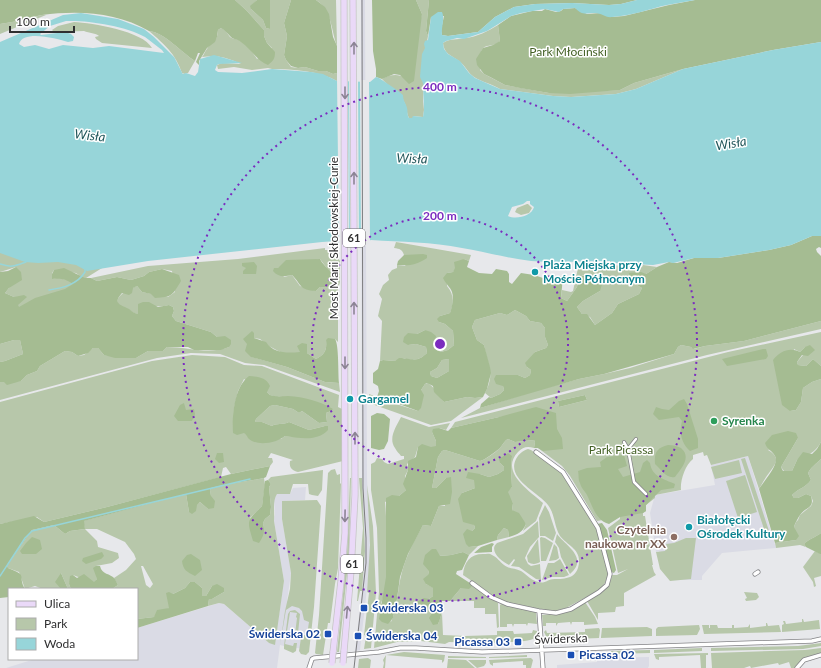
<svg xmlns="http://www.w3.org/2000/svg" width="821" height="668" font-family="Lato,sans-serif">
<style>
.built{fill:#dadbe5}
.green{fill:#b7c7aa;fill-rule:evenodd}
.forest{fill:#a5bc92;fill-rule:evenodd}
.water{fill:#97d5d9;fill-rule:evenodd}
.pier{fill:#e7e8eb}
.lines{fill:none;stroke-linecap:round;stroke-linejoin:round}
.stream{stroke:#97d5d9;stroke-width:1.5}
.pedestrian-casing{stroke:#848487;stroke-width:4}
.minor-casing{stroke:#848487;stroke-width:5}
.primary-casing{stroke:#c5c5c5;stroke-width:7}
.pedestrian{stroke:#fff;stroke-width:2.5}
.minor{stroke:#fff;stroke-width:3.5}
.primary{stroke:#ead9f8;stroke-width:5.5}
.tram{stroke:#7c7c7e;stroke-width:1}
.primary-bridge-casing{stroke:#c5c5c5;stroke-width:7;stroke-linecap:butt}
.primary-bridge{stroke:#ead9f8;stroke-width:5.5}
.oneway{stroke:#8c8494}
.ring{fill:none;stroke:#7b2cbf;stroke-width:2;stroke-dasharray:2 4}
.culture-dot{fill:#0f9aa8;stroke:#fff;stroke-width:1.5}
.leisure-dot{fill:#2e9e5b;stroke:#fff;stroke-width:1.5}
.education-dot{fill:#8d6e63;stroke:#fff;stroke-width:1.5}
.transit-dot{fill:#1a4fb4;stroke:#fff;stroke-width:1.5}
.labels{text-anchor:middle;stroke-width:3;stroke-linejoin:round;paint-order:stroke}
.shield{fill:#fff;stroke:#6d6d6e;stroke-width:1}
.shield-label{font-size:11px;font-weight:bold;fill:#2f2f30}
.park-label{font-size:12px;fill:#446126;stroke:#fff}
.street-label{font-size:12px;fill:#2f2f30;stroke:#fff}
.culture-label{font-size:12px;font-weight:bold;fill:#0d838f;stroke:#fff;text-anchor:start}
.leisure-label{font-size:12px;font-weight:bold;fill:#27864d;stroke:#fff;text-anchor:start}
.education-label{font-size:12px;font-weight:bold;fill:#785e54;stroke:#fff;text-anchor:end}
.transit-label{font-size:12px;font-weight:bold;fill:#164399;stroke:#fff;text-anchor:start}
.water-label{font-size:13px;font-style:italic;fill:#21565a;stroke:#fff}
.centre{fill:#7b2cbf;stroke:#fff;stroke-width:2}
.ring-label{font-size:12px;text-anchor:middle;font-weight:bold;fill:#7b2cbf;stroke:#fff;stroke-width:3;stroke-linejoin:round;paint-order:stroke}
</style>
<rect width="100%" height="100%" fill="#e7e8eb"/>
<path class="built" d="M361,0H365L367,477L370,551L369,571L360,650L355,651L362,592L365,551L362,481Z
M748,456L776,548L722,553L702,576V580H673L659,551L656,552L650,513L655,495L715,485L711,465Z
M306,487L305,500L282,501V519L291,573L287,601H313L308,649L296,648L284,649V646L280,645L277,668H6L35,659H137V628L219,603L224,604L269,643L275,642L284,581L274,521L275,514L274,499L277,494H290L293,488Z
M649,657V666L648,668H557V665L597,662V658Z"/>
<path class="green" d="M235,0H257L251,6V9L263,20L266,28L270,29V0H291L284,23L287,36L284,55L286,60L291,67L298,68L305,67L318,71H326L333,74L337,73V81C319,71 293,69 272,69L268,68L252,70L234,67L218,69L217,65L222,63L241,64C236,61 219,55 212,56C209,56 205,57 202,57C204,55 205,51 207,49C213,39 217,44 218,30L221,28C226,30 227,33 230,37C233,39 236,39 239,40C247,44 253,53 257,59L272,48L267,43L264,36V30L246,10Z
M316,0H336L337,46C331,30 332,10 316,0Z
M416,0H429L426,31L428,36L425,52L423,101L424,110L423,117L413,116V118H409C406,112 407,106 403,100C397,90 389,87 382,79C390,75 397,73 405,78L422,14Z
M42,15H46L0,34V24L18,21Z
M74,22C92,23 143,31 152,48L102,43L96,39L95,37L99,36C96,33 89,33 84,31L54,32L52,30L58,26Z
M498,25L500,41C496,45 492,45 487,46C478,48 480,62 480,70L484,74L505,85L549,93L620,90L634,83L683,69L636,89L616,94L571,97L553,96L500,89C492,84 482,82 474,77C468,73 465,65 459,61C451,55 444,54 443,43C450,38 457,40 465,38C477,37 488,31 498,25Z
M149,31C164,32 182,53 195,61L188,73H186L185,74L182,73C175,53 165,45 149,31Z
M527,204H528L532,208L529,213L521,215L515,212L517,208Z
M396,242L471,255L469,261L464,259L453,272L447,273V286C454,294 454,303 450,313L440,316L439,322L445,324L453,331L454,345L448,350L441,352L434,348L425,330L417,334L408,345L416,344L426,347L427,353C420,360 413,362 404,358L395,361L383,360L380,361L382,321L378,316L382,299L379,294L383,285L389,280L388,275L392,270L397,268V265L405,266L411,255H404C402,249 400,249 394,248Z
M325,248V250H336L337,257L340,261V282L338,289V342L335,339L326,340C327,350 325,354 316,359L307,353H282L269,346L260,339L254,338L247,344L252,357L287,367L325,382L339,383L340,392L264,365L245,363L220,354L191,353L157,358L0,400V382L21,381L27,375L37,371L40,366L65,351L72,352L78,356L84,355L93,348H98L104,355L136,358L148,351H163L167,347C188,347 209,355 229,347L211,332L176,321L172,316L174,311L173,307L169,305C159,308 149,305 138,304V314C133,314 131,310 127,309C126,308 121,307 121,307C109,298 131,288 137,286L142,292L168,297L175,292L172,271L162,269L149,272L144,276L131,280L117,277L97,281L91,278L148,266L238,259ZM320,259L326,267L335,288L320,287L316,291L300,286L292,275L284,277L278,268Z
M0,249L102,268L78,283L15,316L0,309L14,297L5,293L9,288L16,267L0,272ZM54,270L76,273L80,276L68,280L57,278L52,279V273Z
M610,261L614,263V265C623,267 633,266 642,267L643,265L657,267L646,274L628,273L635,284L642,288L639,294L618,304L612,313L595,325L590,317L582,314L577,307L583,301L600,291L584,275L579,277L577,287L567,301L561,298L562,290L571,292L573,291L578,268H610Z
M515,310L526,316L530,321L541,323L545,328V337L548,345L546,348L535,352L527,367L531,370L530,375L525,378L518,375L509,376L503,386L504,390L500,394L491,398L485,393C496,372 487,365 484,345L477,340L472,327L475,320L500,313L507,315Z
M821,321V329L707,355L461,418L480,408L538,390L579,379L604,374L630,368L674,354L678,347L681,345L691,347L694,349L705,346L744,341Z
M821,332V366L813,359L806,366L798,365L797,362L803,355L805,347L800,352L794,349L790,411L796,410L801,402L803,388L812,382L821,379V442C815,453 808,455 797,460L792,471H784L781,467L798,438L768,450C781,458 776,463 769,473C765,478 762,484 759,489L748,456L711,465L707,455L704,456L703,452L693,455V459C685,465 680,481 681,490L655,495V498L646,505V511L643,513V516H645L653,565H652L654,572L656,575L624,593V606L616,607L615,612L598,613V620L587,601C599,594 610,589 612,575H617L628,569L618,573L608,528L620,519V517L597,521L570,476L562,466L538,448L556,413L499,417L451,428L455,422L728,352ZM585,395L587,400L559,407L558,401Z
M14,340H20L23,354L5,361L0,362V344Z
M192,355L225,357L244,365L262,366L339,395L338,407L342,409L343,461L298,472C292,470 289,468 290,461L293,460L271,453L268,458H272L273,462L270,466L231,474L226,467L223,468L221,477L107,507L44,522L37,517L0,524V402L152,361ZM244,379L267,392L270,395L277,397L279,396L331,411L326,413L327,422L319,423L302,411L299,413L293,409L275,405L270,406L256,419L255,422H262L272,426C276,423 283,425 289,422L309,430L325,426L311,438L285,436L281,439L247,434L233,427L234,408L238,391Z
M449,359V371L437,378L431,376L430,372L437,368L442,360Z
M428,383C435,388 438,395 444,402L467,397L475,398L483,397L451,421L431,425L369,403V394L377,397L382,402L390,404H396L418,411L421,390L425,384Z
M401,417L429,427L450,423L446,430L439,428L432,432L436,441V447H418L415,457L407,464L408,470L405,476L406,490L399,496L385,502C387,520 386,538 386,556C386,571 388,589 381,603L391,622C398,608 397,591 401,576C405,558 414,541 423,525L431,526L439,506H445L446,478L436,488H432L438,457L442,451L445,450L480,461C485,460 496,452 499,449C503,445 504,441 508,439L515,442L534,440L535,442L534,448C527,446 523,447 518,452C499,472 530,491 543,503L536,521L523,531L526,524L512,510L513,503L507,492L512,487L511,469L512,456L500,463L504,467V470L498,474L489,477L480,474L475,479V488L462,493L475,528L472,531L469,547L478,546L469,555L463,552L451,555L439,556L429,571L426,584L434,588L433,596L429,599V609L438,624L442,613L443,635L465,636L497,635V631H513L514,634L532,633L533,630L537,631V637C529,642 520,641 511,642L509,643L449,642L445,644L421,641L397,642L374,648L379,592L377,528L371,490V464L375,462L377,458L382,459L384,462L388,464L404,459V456H401C399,453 397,452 395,448C388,438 396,427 401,417Z
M528,449L531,450L555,467L563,475L594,524L598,532L608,570V575L605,583L600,589L592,594L566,608L555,611L545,610L505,602L497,598L463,575C464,562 470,554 483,554C486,554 490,553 492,555C497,557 500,562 504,565C509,569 515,568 521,571C527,575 532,581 539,582C545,584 549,578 556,579C568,579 578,577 579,562C580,549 567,545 560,536C554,526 555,514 548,505C538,492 506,479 516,459C519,454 522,451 528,449Z
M745,458L769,531L768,532L770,537H768L766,532H765L741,459Z
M821,459V533C816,537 807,540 804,544L806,547L800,545L776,548L775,543L796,540L794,527L796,522L798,520L800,515L811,506L813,501L811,496L806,494L798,498H794L792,495C799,488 805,488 811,480L808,473C811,467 816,464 821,459Z
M739,460L742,473L715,479L711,467Z
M335,469L337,475L340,474V483L341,484L338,568L335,584L330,623H328L323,655L316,654L315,653L319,615L328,473L331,470Z
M323,470L322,490L318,496L312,495L309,494L308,484H293L290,494H277C272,502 275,512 274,521L284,581L275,645L269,643L224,604L219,603L208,606L209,599H212L224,592L212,586L206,596H202V588L195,582H190L185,588L173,594L169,608L154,617L137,619V589H112L118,585L114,578L126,570L136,559L134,554L125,542L97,529H85L97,541L98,547L118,553L119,558L112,563L96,566L97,579L94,583L73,575L69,584L71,589H68L61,573V589H43L35,586L25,589L19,572L8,568L7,565L32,530L54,525L65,534L70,531L85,529L83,521L186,494L189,512L200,502L208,509L211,496L210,490L211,488C229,483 246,482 264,478L265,485L262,506L250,518L264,528L263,523L265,519L270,515L271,507L269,487L271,484L268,480L271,477ZM141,566H143L153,584L150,588L146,585Z
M745,475L757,512L738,518L726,481Z
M350,478H351L349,554L339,652H337L347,555Z
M359,478H362L365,551L362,591H360L358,601H357L363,528Z
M367,485L373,526L376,593L371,648L364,649L366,636L364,635L369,593L367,592L370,545Z
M317,500L321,506L314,607L309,652L306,655L301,654L299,651L301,638L304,635H307L309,622L304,620L302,611L299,608L292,606L286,610L280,645L285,611L290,589L291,573L282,519V501Z
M545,505L549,512L556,533L553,541L545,536H540L539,518Z
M538,521L539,537L530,547L525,558L528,564L531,566L540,564L541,580L536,579L519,567L511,566L515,560L514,559L509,565C502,562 488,551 497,543L523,534Z
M504,528L508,530L509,537L497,540L498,535Z
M557,534C566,546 589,558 570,574L561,557L559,548L555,542Z
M541,537L545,538L553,543L546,561H541L540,538Z
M686,538H696L691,579L670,581L660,569L656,552L665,551L667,547L666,544L674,543Z
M538,539L540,562C537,564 532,565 528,562L527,556Z
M554,544L557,547L559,558L556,560L549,561Z
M815,551L821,554V576L814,578L816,586L814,587L813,582L803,567Z
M560,559L569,575L564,577H552L542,580L548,563H554Z
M473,585L498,603L499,627L497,628L496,614H485V608H474V601H450L461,588Z
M744,592L757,593L759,597L756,600L746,601L745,599L747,598Z
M585,602L595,617L598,624L584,625V622H572L571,625L570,622L558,623L556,626V623H546V626H543L542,615L564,613Z
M501,604L536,612L537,624L528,623L527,626L526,624H514L513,627L512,624H507V627H500V605Z
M295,610L300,614L298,633L295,634L297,618L296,617L297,613L290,612L285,644L293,646L294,643H297L296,651L293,653L284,649V646L288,614L290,611Z
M802,619H803L804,622L819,620L820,629L782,632V625L784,624L783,621H785L786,624L802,622Z
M766,623H767L768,626L779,625L781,632L704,634L702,625H709V628H710V625H717L718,628H732V625H734V628L748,627L750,624V628L766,626Z
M699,625L700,629L697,635L656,636V629L658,627Z
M647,627L652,629V636L601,638V637L602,628Z
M599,628L600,630L599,638L548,640L544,632L546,630L547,633L585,632V629Z
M821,643V646L803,649L711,651V648L798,646Z
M702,648V651L654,653V650Z
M821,648V654L803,659L796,668H791L789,662L779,665L778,663L751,668L750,666L744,668H712L711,653L805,650Z
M650,650V653L611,654V651Z
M404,652L445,655L444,661L442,663V660L386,655L385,668H383L384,663L383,660L386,655Z
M708,653V655H706V668H701L700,655L659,657V660L656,659L654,654Z
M527,655V657L489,658V657Z
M448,656L486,657V658H448Z
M368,658L371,660L370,668H358L359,659Z
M531,658L533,660L531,668H526V665H523V661L493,663V666L490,664L489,660Z
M448,659L466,660L475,668H447Z
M468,660H486V663L484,666L477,668Z"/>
<path class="forest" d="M0,0H235L246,10L264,30V36L267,43L275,52C275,59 273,61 268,65C256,60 251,49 241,42C238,39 233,40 230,36C227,33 225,30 221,28L218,30L217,37L215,42L207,48L199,61V65L196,62L200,53H198L195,61C182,53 164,32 149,31C117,12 78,10 42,15C34,16 26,20 18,21C12,22 6,23 0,24Z
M257,0H270V29L266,28L263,20L251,9L250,6Z
M291,0H316L325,7L329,14L333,37L337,46V73L333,74L326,71H318L305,67L298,68L291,66L286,60L284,55L287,36L284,23Z
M372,0H416L422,14L414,81L409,84L400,75L394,74L382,79L376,77V69L373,51Z
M429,0H637L621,4L609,5L572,3L535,4L514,7L495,17L478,32L448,36L442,35L441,30L444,16L431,17L428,36L426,31Z
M695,0H821V42L773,50L683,69L634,83L620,90L570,94L549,93L520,88L505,85L492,78L484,74L477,65L476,59L483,48L493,45L500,41L498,25L511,16L532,11H542L545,9L556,12L561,11L563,9L575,8L587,14L600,13L612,17L624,16L669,5Z
M812,236H821V248L819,247L816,249L817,252L821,256V321L744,341L705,346L693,349L691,347L681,345L678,347L674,354L604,374L579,379L480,408L481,404L489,397L491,398L500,394L504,390L503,386L496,384L494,379L496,375H518L525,378L530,375L531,370L527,367L525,363L535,352L546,348L548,345L545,337V328L541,323L530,321L526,316L515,310L507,315L500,313L475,320L472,327L477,340L484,345L490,367L491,373L487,389L483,397L475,398L467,397L444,402L434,392L433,386L427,383L425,384L421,390L424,395L421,408L418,411C412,409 405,406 399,404C389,402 386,405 377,397L379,391L378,386L373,383V373L378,369L380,361L383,360L395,361L399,358C412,358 415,364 427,353L426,347L416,344L408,345L403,342L404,337L408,333L417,334L425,330L431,332L436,336L434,348L441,352L448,350L454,345L453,331L445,324L439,322L437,319L440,316L450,313C452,307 454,298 452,292C451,288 445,283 443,278L447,273L453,272L455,268L454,262L464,259L469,261L467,267L479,273L492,274L496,269L507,271L509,274V282L512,284L521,273L534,275L543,278L546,275L556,277L563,276L561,298L567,301L577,287L579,277C588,274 595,276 603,281L600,291L583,301L577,307L582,314H587L595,325L612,313L618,304L639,294L642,288L635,284L628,273L641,272L646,274L657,267L669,262L677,263L694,258H718L769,250L791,245ZM449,359V371L437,378L431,376L430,372L437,368L442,360Z
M423,254L427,255V258C416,265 410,266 397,265L398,261L404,255Z
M320,259C325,269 339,275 335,288L320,287L316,291C299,290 302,285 292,275C284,277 278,277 273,271L274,268H278L286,260Z
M254,262L257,266L256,274H243V271L246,268L242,266V263Z
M16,267L21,272L22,280L9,288L5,293L14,297L24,295L27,297L18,305L19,307L35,298L65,289L73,284C67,279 60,278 52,279V274L54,270L64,268L85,278H91L97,281L117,277L131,280L144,276L149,272L162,269L179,275L181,281C172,296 172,297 155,298L151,294L142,292L137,286L133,288L132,293L129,295L122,293C112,304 121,305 129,309C132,311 133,313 138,314V304L143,302H149L158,307L169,305L173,307L174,311L172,316L176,321L211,332L217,337L225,336L231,340V344L229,347L221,350H194L188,347H167L163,351H148L136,358H115L104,355L98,348H93L88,353L78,356L72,352L65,351L40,366L37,371L27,375L21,381L7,385L4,382H0V362L5,361L23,354L20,340H14L0,344V272L8,271Z
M252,331L254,333V338L266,342C274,354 288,353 300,352L297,346L302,343L307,344V353L316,359C325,354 327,350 326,340L328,338L335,339C339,344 338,374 339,383L325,382L287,367L251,357L245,351L247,344L243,339Z
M810,345L815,350L808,356L802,355L797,362L798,365L806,366L813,359L821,366V379L812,382L803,388L801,402L796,410L790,411L782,405L773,360C780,351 790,347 800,352L805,347Z
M763,349H766L768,356L766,359L727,366L722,359Z
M249,376C258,377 266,377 270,386L267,392L270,395C276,397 282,396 288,396C304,397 320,401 333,409L331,411L326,413L327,422L319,423L302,411L299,413L293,409L275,405L270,406L256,419L255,422H262L272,426C276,423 283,425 289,422L309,430L325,426H328V430C317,442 299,438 285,436C277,443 256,447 248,438C247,436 246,434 244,433L237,435L233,433C232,416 234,387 249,376Z
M585,395L587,400L559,407L558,401Z
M684,399L687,404L698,439V448L690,451C681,443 679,432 682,421L679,417L659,420L653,414L656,407L662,409L669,410L679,401Z
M184,403L186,410L194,409L195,414L192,421H178L174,416L180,405Z
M536,407L556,413L557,429L562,438L563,449L543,451L538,448H534L535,442L534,440L515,442L508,439C504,441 503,445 499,449C495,452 485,460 480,461L445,450L442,451L438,457L432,488H436L446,478L451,477L452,492L450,504L439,506L431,526L423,525L408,554L404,565L400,577L397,599L393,618L388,624L382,622L379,619L386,577V498L392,495L399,496L406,490L403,484L408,470V461L416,457L418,447L422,444L431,447L436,446V441L432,432L433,429L439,428L448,431L451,428L499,417Z
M377,413L384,414L390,419L388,441L384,449L379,450L371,448V416Z
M788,431L796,433L798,438L781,467L783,471H792L797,460L803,452L812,454L817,449L821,442V459C816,464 811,467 808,473L811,480C805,488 799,488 792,495L794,498H798L806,494L811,496C815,509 805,507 800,515C798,518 795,523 794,527L799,536L796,540L775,543L759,489C764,481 780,464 775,456C772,450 767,450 765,443L772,435Z
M668,445C673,445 677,446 681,448C692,457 681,469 675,477C666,479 661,469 655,464C654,452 657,448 668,445Z
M217,453H223L224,462L219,463L215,459Z
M508,453L512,456L511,469L512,487L508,492L513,503L512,510L519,513L526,524C522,533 518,534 509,537L508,530L504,528L498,535L497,540L478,546L469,547L466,544L463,534L467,529L472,531L475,528L474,525L463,522L458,499L462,493L475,488L474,480L466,478L468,472L480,474L489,477L498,474L504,470V467L500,463L499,459Z
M624,455L627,466L618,469L623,477L640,472L643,463L647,460L650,463C652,477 664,479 675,484L674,488L661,490L646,505V511L643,513L620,517L609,524C596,521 592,505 587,495C585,491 581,488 580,483C578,480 579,475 578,471L587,468L601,467L600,462L607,457Z
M270,466L266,477L264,478C246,482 229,483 211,488L210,490L211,496L215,501L214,508L208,509L200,502L197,505L196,511L192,514L189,512L186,494L84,521L85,529L70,531L65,534L54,525L32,530L7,565L8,568C29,576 17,575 25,589H9V597L0,598V524L34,516L44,522L107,507L231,474Z
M268,480L271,484L269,487L271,507L270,515L265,519L263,523C265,531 264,536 259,543L253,541C247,520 246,522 262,506L265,481Z
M602,523L607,530L616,570L614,573L611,572L597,524Z
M821,533V554H820L806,547L804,544C807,540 816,537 821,533Z
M32,537L40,540L42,549L36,554H22L20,551L26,543Z
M492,543L494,544L492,547V552L474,553L481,547Z
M432,549H436L440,556L451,555L463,552L469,555L462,570L457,571L456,574L473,585L469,589L461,588L450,601H442C442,610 442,616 438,624L433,625L429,618L432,613L429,609L421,610L417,606L418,601L424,598L429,599L433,596V588L426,584L423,579L428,575L429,571L423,564L425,555Z
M102,552L104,556L101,559L86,564L82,561L83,558Z
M191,554L200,560L202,570L195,576C187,572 183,570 182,561L187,555Z
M96,566H100C102,575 110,573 115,579C116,581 117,583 118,585L112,589H71L69,584L70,576L73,575L77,578L84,574L94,582L97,579L93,568Z
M61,573L68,589H61L55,582Z
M190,582H195L202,588V596H206L212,586L217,584L224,588V592L212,599H209L208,606L137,628V619L154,617L157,610L169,608L166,593L169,592L173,594L185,588Z"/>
<path class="water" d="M637,0H695C686,2 676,3 667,5C649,9 631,16 612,17C605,18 602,13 595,13C585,13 583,16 575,8L563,9L559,12L545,9L521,13L511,16L487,31L464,39L457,38L446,41L443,43L444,49L448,54L460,61L469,73L475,78L500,89L553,96L571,97L616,94L636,89L683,69L773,50L821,42V236H812L791,245L769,250L718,258H694L673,263L669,262L653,265L614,263L610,261C583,261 557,263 531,261C507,258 485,252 462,248C432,242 401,242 371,240L363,243H336V241L322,242L148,261L87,271L76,265L58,262L38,263L25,262L0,253V42L63,15L81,13L118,19L144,29L154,37L174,57C175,58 182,73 183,74L186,73L195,76L198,72L200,59L214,55L242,63L219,64L217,65L215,70L218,72L242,73L272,69L311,72L323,74L337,81L370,82L376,77L379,78L397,90L403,95C403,101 406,103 407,108C408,112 407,115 409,118H412L413,116L423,117L424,110L423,83L420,77L422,54L425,48L424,44L425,41L428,40L431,17L438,12H442C445,19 441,27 442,35L448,36L478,32L495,17L514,7L535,4L572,3L609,5L621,4ZM66,21C87,20 126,26 145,37C151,41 156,46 162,50L164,53L109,46L93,48L63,45L49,49L35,45L24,47L19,44C23,29 58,39 68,42L73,41L74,37L71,34L65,32L41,35L40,34L50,26ZM527,201H530V204L534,207C532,216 516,220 508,216L512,207L523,204Z"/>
<path class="pier" d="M337,79H348L349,245H339Z
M349,79L358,80L359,245H350Z
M360,80H369L370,243L361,245Z"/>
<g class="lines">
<path class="stream" d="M0,264C12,268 15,266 26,262
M49,290C62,288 77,285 85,272V269
M0,576L25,538L32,531L250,479"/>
<g class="pedestrian-casing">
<path id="pedestrian" d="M624,442L628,449L634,482L646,494
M628,449L636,439
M628,449L639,451"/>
</g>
<g class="minor-casing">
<path id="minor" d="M755,574L758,572
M472,583L491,597L507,604L539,611L556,613L571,609L599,592L607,585L610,574L598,528L563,472L536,452
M539,611L543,668
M309,668L312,659L314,658L379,652L400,648H416L482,652L812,641L821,639
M797,668L804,660L821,655"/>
</g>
<g class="primary-casing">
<path id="primary" d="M344,651L351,571L355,495L353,0
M333,652L341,581L345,533L344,0"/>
</g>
<use href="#pedestrian" class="pedestrian"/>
<use href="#minor" class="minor"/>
<use href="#primary" class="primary"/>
<path class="tram" d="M354,668L366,563V538L363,488L362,0"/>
<g class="primary-bridge-casing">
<path id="primary-bridge" d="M332,663L333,652
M343,663L344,651"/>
</g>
<use href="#primary-bridge" class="primary-bridge"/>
</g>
<defs><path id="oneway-shaft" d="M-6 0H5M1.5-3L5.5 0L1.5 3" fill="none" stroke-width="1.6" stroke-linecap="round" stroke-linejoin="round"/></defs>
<g class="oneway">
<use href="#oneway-shaft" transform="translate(354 48) rotate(-90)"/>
<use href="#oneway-shaft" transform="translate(345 93) rotate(90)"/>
<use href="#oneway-shaft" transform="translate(354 178) rotate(-90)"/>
<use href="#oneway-shaft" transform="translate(354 308) rotate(-90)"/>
<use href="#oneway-shaft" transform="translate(345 363) rotate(90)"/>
<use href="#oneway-shaft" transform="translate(355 438) rotate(-90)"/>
<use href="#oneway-shaft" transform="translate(345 516) rotate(91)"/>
<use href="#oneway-shaft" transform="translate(347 612) rotate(-85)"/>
</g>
<g class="ring">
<circle cx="440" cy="344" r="128"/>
<circle cx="440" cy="344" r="257"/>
</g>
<g class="culture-dot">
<circle cx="535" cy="272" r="4"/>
<circle cx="350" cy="399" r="4"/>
<circle cx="689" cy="527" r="4"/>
</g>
<circle class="leisure-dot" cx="714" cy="421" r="4"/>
<circle class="education-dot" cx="674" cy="537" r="4"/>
<g class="transit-dot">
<rect x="360" y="604" width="8" height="8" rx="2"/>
<rect x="324" y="630" width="8" height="8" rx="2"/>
<rect x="354" y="632" width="8" height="8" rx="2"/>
<rect x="514" y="638" width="8" height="8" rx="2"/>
<rect x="567" y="651" width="8" height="8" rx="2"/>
</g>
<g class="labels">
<g class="shield">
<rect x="343" y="229" width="22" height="18" rx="3"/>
<rect x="341" y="555" width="22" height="18" rx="3"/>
</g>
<g class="shield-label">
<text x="354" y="242">61</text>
<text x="352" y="568">61</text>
</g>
<g class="park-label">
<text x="568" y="56">Park Młociński</text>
<text x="621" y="454">Park Picassa</text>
</g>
<g class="street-label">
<text transform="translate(334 238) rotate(-90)" y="4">Most Marii Skłodowskiej-Curie</text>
<text transform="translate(561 639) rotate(-2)" y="4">Świderska</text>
</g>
<g class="culture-label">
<text x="543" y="269">Plaża Miejska przy<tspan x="543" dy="14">Moście Północnym</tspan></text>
<text x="358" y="403">Gargamel</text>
<text x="697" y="524">Białołęcki<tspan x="697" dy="14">Ośrodek Kultury</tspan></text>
</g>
<g class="leisure-label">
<text x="722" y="425">Syrenka</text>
</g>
<g class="education-label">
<text x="666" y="534">Czytelnia<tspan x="666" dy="14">naukowa nr XX</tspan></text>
</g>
<g class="transit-label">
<text x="372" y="612">Świderska 03</text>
<text x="320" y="638" text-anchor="end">Świderska 02</text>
<text x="366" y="640">Świderska 04</text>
<text x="510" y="646" text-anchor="end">Picassa 03</text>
<text x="579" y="659">Picassa 02</text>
</g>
<g class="water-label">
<text transform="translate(90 135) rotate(6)" y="5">Wisła</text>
<text transform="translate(731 143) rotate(-10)" y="5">Wisła</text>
<text transform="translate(412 158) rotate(2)" y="5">Wisła</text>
</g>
</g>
<circle cx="440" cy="344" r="6" class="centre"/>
<g class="ring-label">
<text x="440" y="91">400 m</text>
<text x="440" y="220">200 m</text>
</g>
<rect x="8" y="588" width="130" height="72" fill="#ffffff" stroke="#acacac"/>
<rect x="16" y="601" width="20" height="6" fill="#ead9f8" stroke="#acacac"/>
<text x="44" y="608" font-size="12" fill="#2f2f30">Ulica</text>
<rect x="16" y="618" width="20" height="12" fill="#b7c7aa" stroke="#acacac"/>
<text x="44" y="628" font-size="12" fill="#2f2f30">Park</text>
<rect x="16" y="638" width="20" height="12" fill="#97d5d9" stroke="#acacac"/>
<text x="44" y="648" font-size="12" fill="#2f2f30">Woda</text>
<path d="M10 26v6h64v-6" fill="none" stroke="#2f2f30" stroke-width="2"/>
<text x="16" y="26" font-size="12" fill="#2f2f30" stroke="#ffffff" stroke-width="3" paint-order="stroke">100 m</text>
</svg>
